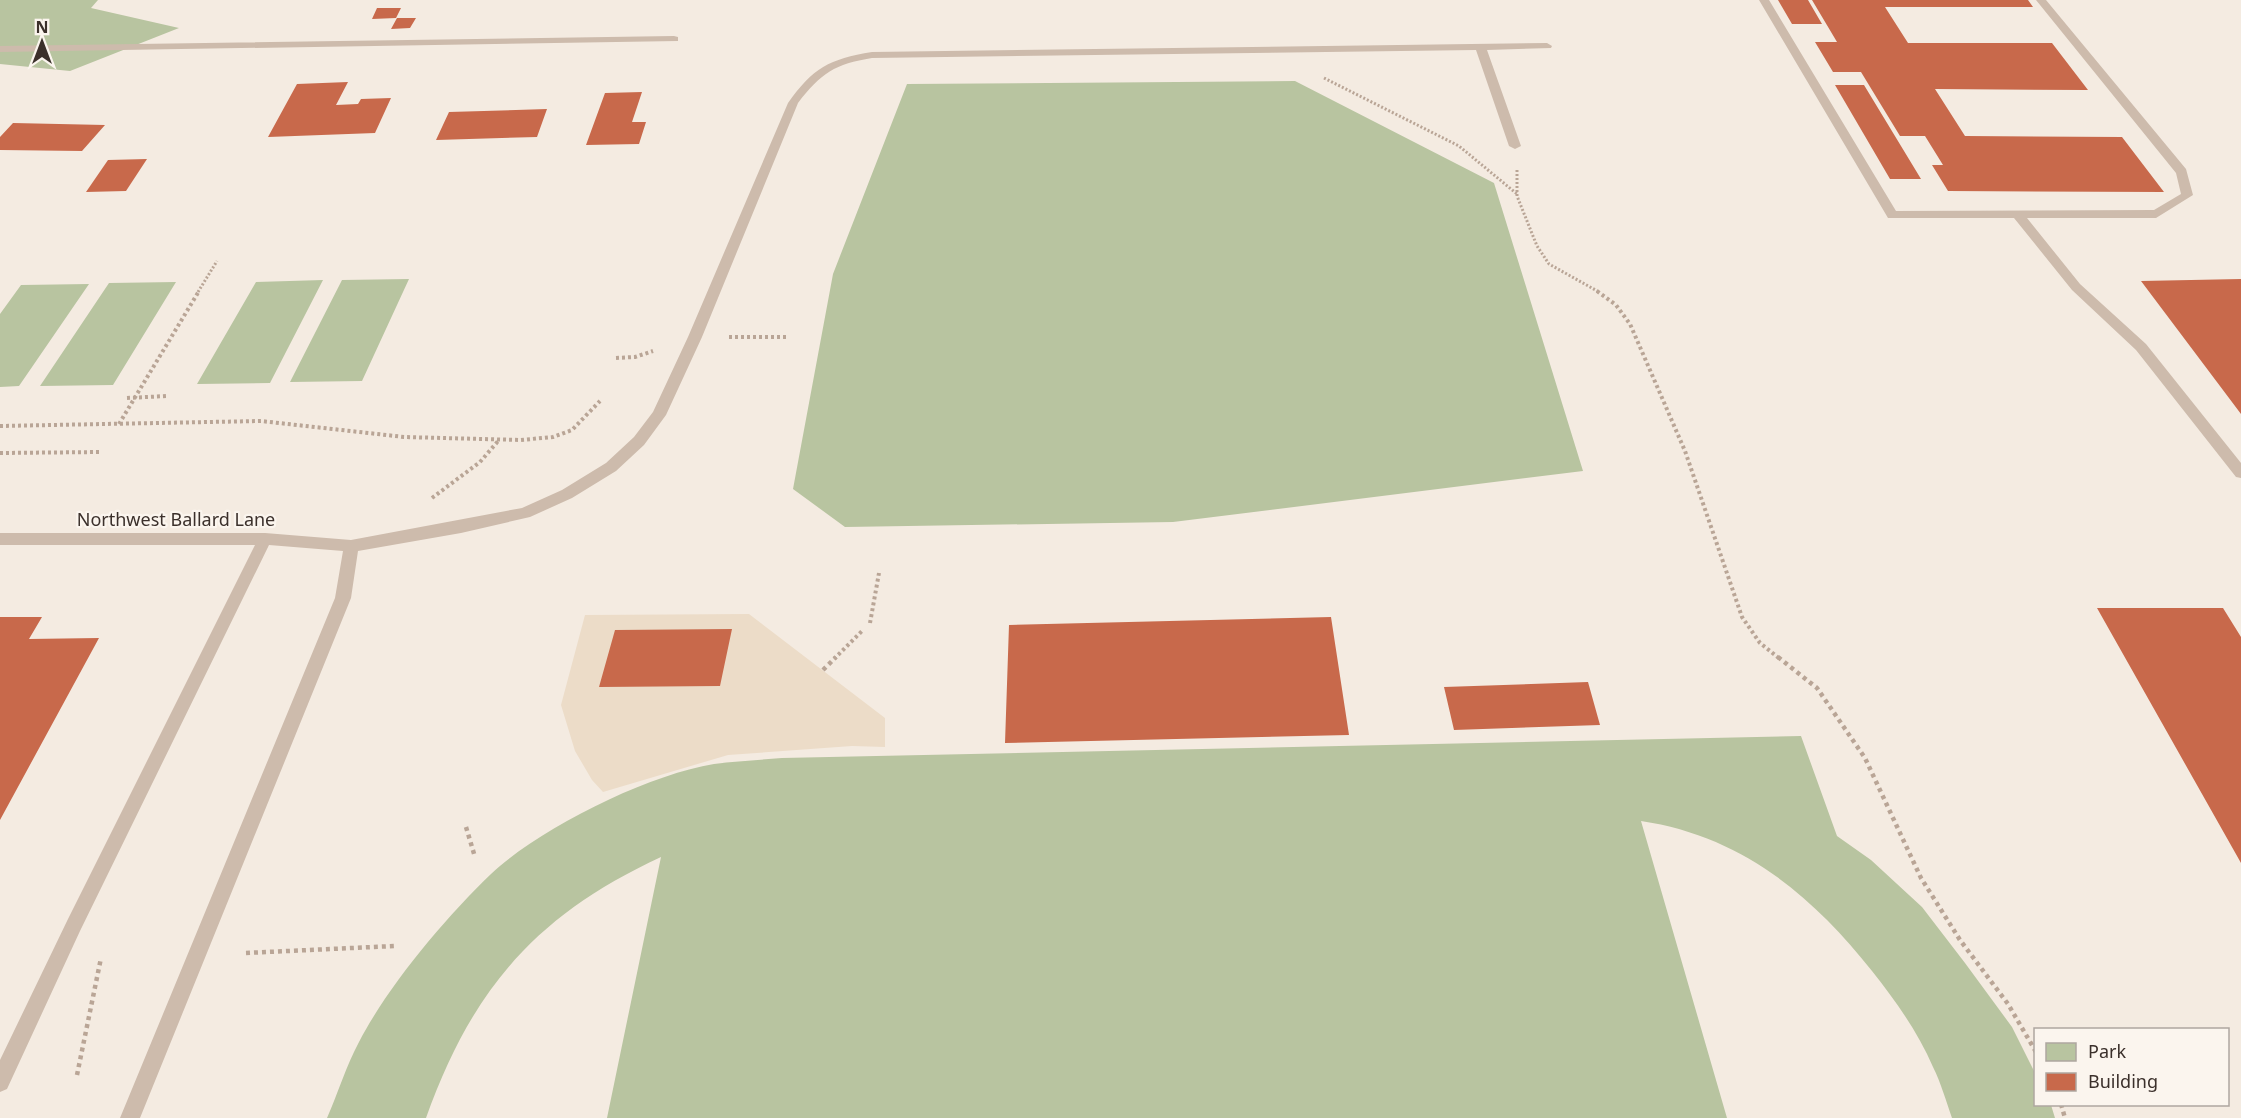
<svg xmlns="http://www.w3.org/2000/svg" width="2241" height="1118" font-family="'Noto Sans',sans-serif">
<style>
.green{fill:#b8c4a0}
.plaza{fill:#ecdcc8}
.building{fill:#c8694b}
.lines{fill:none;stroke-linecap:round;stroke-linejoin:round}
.path-far2{stroke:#b9a596;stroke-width:3;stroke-dasharray:2 2;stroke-linecap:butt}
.path-far1{stroke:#b9a596;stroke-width:4;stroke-dasharray:3 3;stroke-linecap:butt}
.path{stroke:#b9a596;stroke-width:4.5;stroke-dasharray:4 4;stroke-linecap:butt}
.lane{fill:#cdbbac;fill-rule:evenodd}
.labels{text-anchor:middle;stroke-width:4.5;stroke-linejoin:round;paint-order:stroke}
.street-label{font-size:18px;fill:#3b302b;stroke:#fbf5ee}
</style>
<rect width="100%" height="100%" fill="#f4ebe1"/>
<path class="green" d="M0,0H98L91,8L179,28L70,71L0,64Z
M1295,81L1494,183L1583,471L1173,522L845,527L793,489L833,274L907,84Z
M409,279L362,381L290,382L342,280Z
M323,280L270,383L197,384L256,282Z
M176,282L113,385L40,386L109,283Z
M89,284L19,386L0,387V314L21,285Z
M1801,736L1837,836L1871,860L1922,907L1965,963L2012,1027L2035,1073L2036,1104L2051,1105L2055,1118H1952C1946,1101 1941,1083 1933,1067C1918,1032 1895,1000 1872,971C1811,894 1741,836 1641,821L1727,1118H607L661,857C536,915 472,989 426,1118H327C338,1093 346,1066 359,1042C388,986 445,918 491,874C540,828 647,775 714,764C736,761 759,760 782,758Z"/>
<path class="plaza" d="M749,614L885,718V747L852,746L728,755L603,792L592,780L575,751L561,705L585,615Z"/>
<path class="building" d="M1778,0H1808L1822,24H1792Z
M1812,0H2028L2033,7H1885L1908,43H2052L2088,90L1935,89L1965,136L2122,137L2164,192L1948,191L1932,165H1943L1925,136H1900L1861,72H1833L1815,42H1837Z
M377,8H401L396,18L372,19Z
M397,18H416L410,28L391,29Z
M348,82L336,105L358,104L361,99L391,98L375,133L268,137L297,84Z
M1835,85H1864L1921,179H1890Z
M642,92L632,122H646L639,144L586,145L605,93Z
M547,109L537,137L436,140L449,112Z
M13,123L105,125L82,151L0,150V137Z
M147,159L126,191L86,192L108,160Z
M2241,279V414L2141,281Z
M2097,608H2223L2241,637V863Z
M0,617H42L29,639L99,638L0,820Z
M1331,617L1349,735L1005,743L1009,625Z
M732,629L720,686L599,687L615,630Z
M1588,682L1600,725L1454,730L1444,687Z"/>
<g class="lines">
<path class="path-far2" d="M1324,78L1459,146L1517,194
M1517,170V196L1537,246L1549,264L1599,292
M198,292L217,261"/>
<path class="path-far1" d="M1597,291L1616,305L1630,324L1685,451L1742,617L1760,643L1780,659
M729,337H788
M616,358L635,357L653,351
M127,398L167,396
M119,424L199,291
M0,426L261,421L404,437L521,440L553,437L572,430L600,401
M0,453L101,452
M432,498L480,462L499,440
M870,623L879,573
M834,659L862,631"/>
<path class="path" d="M1778,657L1817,688L1865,758L1921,878L1960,940L2008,1004L2036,1052
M823,670L836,657
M466,827L475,857
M246,953L394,946
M77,1075L101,958
M2061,1104L2065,1118"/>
<path class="lane" d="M1759,0H1769L1896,211L2154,210L2181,194L2176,173L2036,0H2046L2186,169L2193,195L2156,218H2027L2080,284L2146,344L2241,463V478L2236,477L2136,350L2072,290L2014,218H1888Z
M674,36L678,37V41L0,52V46Z
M1547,43L1552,46L1551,48L1487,50L1521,146L1515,149L1509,146L1476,50L872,58C835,64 821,73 798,103L702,337L666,415L644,445L616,471L572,498L530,517L461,533L358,551L351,598L140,1118H120L335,598L343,551L269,545L80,931L7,1089L0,1092V1060L68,919L255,545H0V533H265L351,540L522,508L562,490L606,463L634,437L653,412L688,337L788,103C813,68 829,59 872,52Z"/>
</g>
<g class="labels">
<g class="street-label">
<text x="176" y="526">Northwest Ballard Lane</text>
</g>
</g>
<rect x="2034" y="1028" width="195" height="78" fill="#fbf5ee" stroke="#aea6a0" stroke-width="1.5"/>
<rect x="2046" y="1043" width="30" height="18" fill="#b8c4a0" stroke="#aea6a0" stroke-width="1.5"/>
<text x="2088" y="1058" font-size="18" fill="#3b302b">Park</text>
<rect x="2046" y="1073" width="30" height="18" fill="#c8694b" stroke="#aea6a0" stroke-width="1.5"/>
<text x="2088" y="1088" font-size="18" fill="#3b302b">Building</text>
<g transform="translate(42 42)" stroke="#fbf5ee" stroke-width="4.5" paint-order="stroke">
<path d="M0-4.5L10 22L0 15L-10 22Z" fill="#3b302b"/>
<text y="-9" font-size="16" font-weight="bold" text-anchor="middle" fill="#3b302b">N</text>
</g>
</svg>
